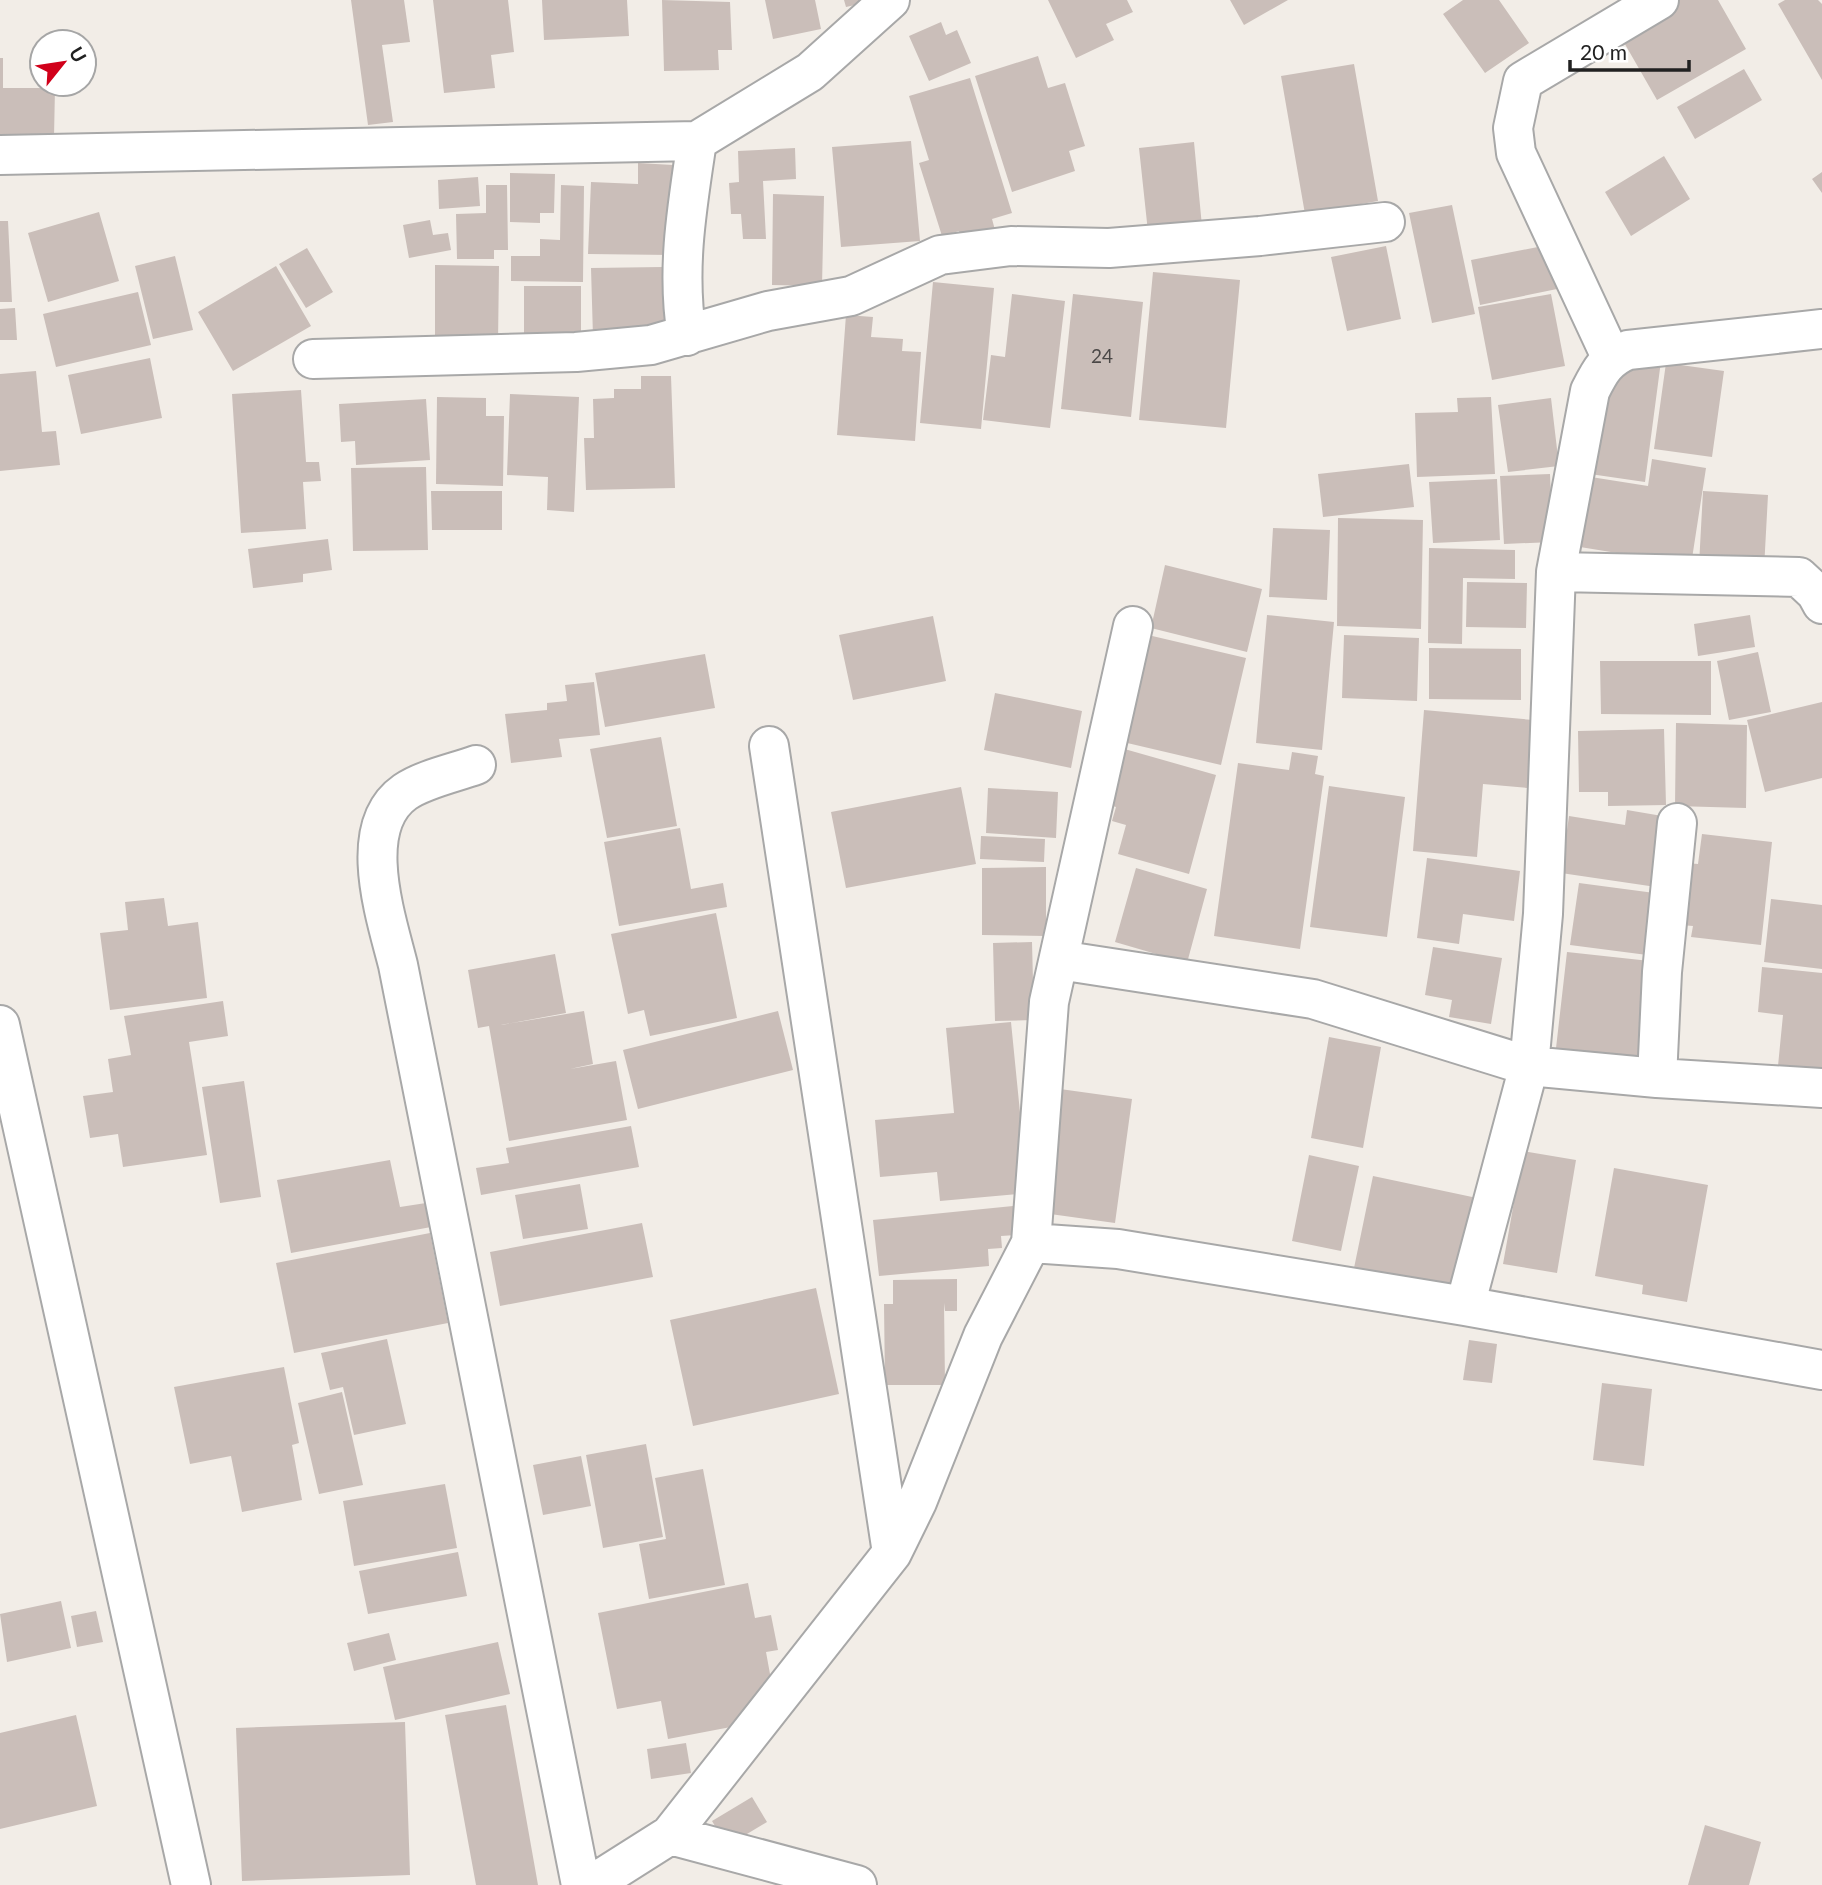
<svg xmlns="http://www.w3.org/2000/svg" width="1822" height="1885" font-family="Lato,sans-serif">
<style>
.building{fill:#cabeb9}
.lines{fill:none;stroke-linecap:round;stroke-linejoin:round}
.minor-casing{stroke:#a8a8a8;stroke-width:42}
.minor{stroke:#fff;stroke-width:38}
.labels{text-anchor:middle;stroke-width:5;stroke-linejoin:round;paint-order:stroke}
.number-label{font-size:19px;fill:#4b4847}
</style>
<rect width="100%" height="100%" fill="#f2ede7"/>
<path class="building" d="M351,0H404L410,42L382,45L393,122L368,125Z
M433,0H508L514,52L491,55L495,88L444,93Z
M542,0H627L629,36L544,40Z
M662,0L730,2L732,50H718L719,70L664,71Z
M765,0H815L821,29L773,39Z
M844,0H873V1L846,7Z
M1048,0H1127L1133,12L1106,24L1114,40L1076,58Z
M1230,0H1288L1244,25Z
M1463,0H1499L1529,43L1485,73L1443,14Z
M1672,0H1718L1746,49L1657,100L1618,32Z
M1785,0H1818L1822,4V80L1778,4Z
M941,22L946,35L957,30L971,63L929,81L909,36Z
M1038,56L1048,88L1065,83L1085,146L1069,151L1075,171L1012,192L975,76Z
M0,58H3V88H55L54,137L0,138Z
M1354,64L1378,201L1305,214L1281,76Z
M1744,69L1762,100L1695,139L1677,107Z
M970,78L1012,213L992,219L995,230L962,240L959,231L942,236L919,163L929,160L909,96Z
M911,141L920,241L841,247L832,147Z
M1194,142L1203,237L1148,232L1139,148Z
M795,148L796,179L763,181L766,239H743L741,214H731L729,183L739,182L738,151Z
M1664,156L1690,199L1631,236L1605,192Z
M638,163L673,165L671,255L588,254L591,182L638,184Z
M1822,172V193L1812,179Z
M510,173L555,174L554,213H540V223L510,222Z
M478,177L480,206L439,209L438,180Z
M486,185H507L508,250H494V259H457L456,214L486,213Z
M561,185L584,186L583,282L511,281V256H540V239L560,240Z
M773,194L824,196L822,286L772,285Z
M1452,205L1475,314L1432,323L1409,213Z
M99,212L119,281L48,302L28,233Z
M430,220L433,235L448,233L451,250L409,258L403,225Z
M0,221H8L12,302H0Z
M1548,245L1557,289L1480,305L1471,260Z
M1386,246L1401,319L1347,331L1331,257Z
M307,248L333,292L306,308L279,264Z
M175,256L193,330L153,339L135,266Z
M435,265L499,266L498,343L435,342Z
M276,266L311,326L233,371L198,312Z
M662,267L665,335L593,337L591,268Z
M1153,272L1240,280L1226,428L1139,420Z
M933,282L994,288L981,429L920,423Z
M524,286H581V332L524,333Z
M138,292L151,345L56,367L43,314Z
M1012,294L1065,301L1050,428L983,420L991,355L1005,357Z
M1073,294L1143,302L1131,417L1061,409Z
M1551,294L1565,366L1492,380L1478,307Z
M15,308L17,340H0V309Z
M846,315L873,317L871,337L903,339L902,351L921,352L915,441L837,435Z
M1625,356L1661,361L1645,482L1590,474L1604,370Z
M150,358L162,418L81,434L68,375Z
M1666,363L1724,371L1712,457L1654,449Z
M36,371L42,432L56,431L60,465L0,471V374Z
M641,376H671L675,488L586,490L584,438H594L593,399L614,398V389H641Z
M301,390L306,462H319L321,481L303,482L306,529L241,533L232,394Z
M510,394L579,397L574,512L547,510L548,477L507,475Z
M437,397L486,398V416H504L503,486L436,484Z
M1491,397L1495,474L1417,477L1415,413L1458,412L1457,398Z
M1551,398L1559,466L1508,472L1498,405Z
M426,399L430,460L356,465L355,441L341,442L339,404Z
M1652,459L1706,468L1691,565L1580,547L1591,477L1648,486Z
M1409,464L1414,507L1323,517L1318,474Z
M426,467L428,550L353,551L351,468Z
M1550,474L1553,542L1504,544L1500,476Z
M1497,479L1500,540L1433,543L1429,482Z
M431,491H502V530H432Z
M1703,491L1768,495L1764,569L1699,565Z
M1338,518L1423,520L1421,629L1337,626Z
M1273,528L1330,530L1327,600L1269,597Z
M328,539L332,570L303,574V582L253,588L248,549Z
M1429,548L1515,550V579L1463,578L1462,644L1428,643Z
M1165,565L1262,589L1247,652L1151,628Z
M1467,582L1527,583L1526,628L1466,627Z
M1267,615L1334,622L1322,750L1256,743Z
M1750,615L1755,647L1698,656L1694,624Z
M933,616L946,681L853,700L839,635Z
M1148,635L1246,658L1221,765L1123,742Z
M1344,635L1419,638L1417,701L1342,698Z
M1429,648L1521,649V700L1429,699Z
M1758,652L1771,712L1729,720L1717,661Z
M705,654L715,708L605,727L595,673Z
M1600,661H1711V715L1601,714Z
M594,682L600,735L559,739L562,757L511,763L505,714L547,710V703L567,701L565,685Z
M995,693L1082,711L1071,768L984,750Z
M1822,702V778L1765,792L1747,720Z
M1424,710L1533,720L1528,788L1483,784L1477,857L1413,851Z
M1676,723L1747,725L1746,808L1675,806Z
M1664,729L1666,805L1608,806V792H1579L1578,731Z
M661,737L677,826L607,838L590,749Z
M1121,748L1216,775L1189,874L1118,854L1126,825L1112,821L1116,807L1106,804Z
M1292,752L1318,756L1315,774L1324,776L1300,949L1214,936L1238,763L1289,770Z
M1329,786L1405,797L1387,937L1310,927Z
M961,787L976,864L846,888L831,812Z
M988,788L1058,792L1056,838L986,833Z
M1627,810L1674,818L1663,888L1561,873L1569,816L1625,825Z
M680,828L691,889L723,883L727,907L619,926L604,842Z
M1702,834L1772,842L1761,945L1691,937L1693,926L1669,924L1676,862L1698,864Z
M981,836L1045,839L1044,862L980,859Z
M1427,858L1520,871L1514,921L1463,914L1459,944L1417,938Z
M1046,867V936L982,935V868Z
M1136,868L1207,889L1187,963L1115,942Z
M1579,883L1662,894L1655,956L1570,945Z
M164,898L168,926L198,922L207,998L110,1010L100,933L128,930L125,902Z
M1771,899L1822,905V969L1764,962Z
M716,913L737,1018L650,1036L644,1010L628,1014L611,934Z
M1032,942L1034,1020L995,1021L993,943Z
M1433,947L1502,958L1491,1024L1449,1017L1452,1000L1425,995Z
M1567,952L1659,962L1647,1068L1555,1057Z
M555,954L566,1013L501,1025L584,1011L593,1064L570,1069L616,1061L627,1120L509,1141L489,1026L478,1028L468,970Z
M1762,967L1822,973V1081L1777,1076L1783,1015L1758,1012Z
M223,1001L228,1036L189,1042L207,1155L123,1167L118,1134L90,1138L83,1096L113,1092L108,1059L131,1055L124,1016Z
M778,1011L793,1070L638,1109L623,1050Z
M1011,1022L1028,1193L940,1201L937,1172L880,1177L875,1120L954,1113L946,1028Z
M1329,1037L1381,1047L1363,1148L1311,1138Z
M244,1081L261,1197L220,1203L202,1087Z
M1060,1089L1132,1099L1115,1223L1043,1213Z
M631,1126L639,1167L481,1195L476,1168L509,1163L506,1148Z
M1523,1151L1576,1160L1557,1273L1503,1264Z
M1309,1155L1359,1166L1341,1251L1292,1241Z
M390,1160L400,1207L426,1203L431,1227L291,1253L277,1180Z
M1614,1168L1708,1185L1687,1302L1642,1294L1643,1285L1595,1276Z
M1373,1176L1477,1198L1457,1290L1354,1268Z
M580,1184L588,1229L523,1239L515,1195Z
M1013,1206L1016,1235L1001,1236L1002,1248L988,1249L989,1266L879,1276L873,1220Z
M642,1223L653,1277L500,1306L490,1252Z
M430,1233L448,1323L294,1353L276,1263Z
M957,1279V1311H945L944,1303L945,1385H885L884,1304H893V1280Z
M816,1288L839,1394L693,1426L670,1320Z
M387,1339L406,1424L354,1435L343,1387L330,1390L321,1353Z
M1469,1340L1497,1344L1492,1383L1463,1380Z
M284,1367L299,1443L292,1445L302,1500L242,1512L231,1456L190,1464L174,1387Z
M1602,1383L1652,1389L1644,1466L1593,1460Z
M342,1392L363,1485L319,1494L298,1403Z
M646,1444L663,1537L603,1548L586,1455Z
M581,1456L591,1506L543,1515L533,1465Z
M703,1469L725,1585L649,1599L639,1544L666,1539L655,1478Z
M445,1484L457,1548L354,1566L343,1501Z
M458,1552L467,1596L368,1614L359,1571Z
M748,1583L755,1618L771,1615L778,1650L766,1652L774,1696L757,1722L668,1739L661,1701L617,1709L598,1613Z
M61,1601L71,1648L7,1662L0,1614Z
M96,1611L103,1642L77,1647L71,1616Z
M389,1633L396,1660L354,1671L347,1643Z
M498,1642L510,1694L395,1720L383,1667Z
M506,1705L527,1823L538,1885H476L445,1715Z
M76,1715L97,1806L0,1829V1733Z
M405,1722L410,1875L242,1881L236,1728Z
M686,1743L691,1773L651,1779L647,1749Z
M752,1797L767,1822L727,1846L712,1821Z
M1705,1825L1761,1842L1749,1885H1688Z"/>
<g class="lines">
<g class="minor-casing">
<path id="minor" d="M0,155L697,141
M687,336C676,270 687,207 697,141L810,72L890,0
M1611,357L1516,153L1513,128L1523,81L1659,0
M313,359L576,352L651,345L768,311L851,296L940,255L1011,246L1109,248L1260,236L1385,222
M1556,572L1799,577L1816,593L1822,604
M769,746L892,1553
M476,765C454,773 424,779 405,792C355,827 386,917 398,965L581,1885
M1059,960L1313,999L1529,1066L1657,1078L1822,1088
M0,1025L191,1885
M1657,1078L1662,972L1677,823
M1031,1243L1049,1002L1133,626
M1465,1306L1529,1066L1543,914L1556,572L1590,391C1600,371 1606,359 1628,350L1822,329
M670,1835L857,1885
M591,1885L670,1835L892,1553L917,1502L983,1336L1031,1243L1118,1249L1465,1306L1822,1370"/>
</g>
<use href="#minor" class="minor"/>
</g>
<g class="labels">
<g class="number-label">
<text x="1102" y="363">24</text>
</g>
</g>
<g transform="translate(63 63) rotate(60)"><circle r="33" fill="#ffffff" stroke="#a6a6a6" stroke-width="2"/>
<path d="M0-5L12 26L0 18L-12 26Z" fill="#d1001a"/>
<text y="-10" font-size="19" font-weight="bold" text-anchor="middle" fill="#212121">U</text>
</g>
<path d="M1570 60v10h119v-10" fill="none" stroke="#212121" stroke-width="3.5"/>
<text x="1580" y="60" font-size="21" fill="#212121" stroke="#ffffff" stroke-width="5" paint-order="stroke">20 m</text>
</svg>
